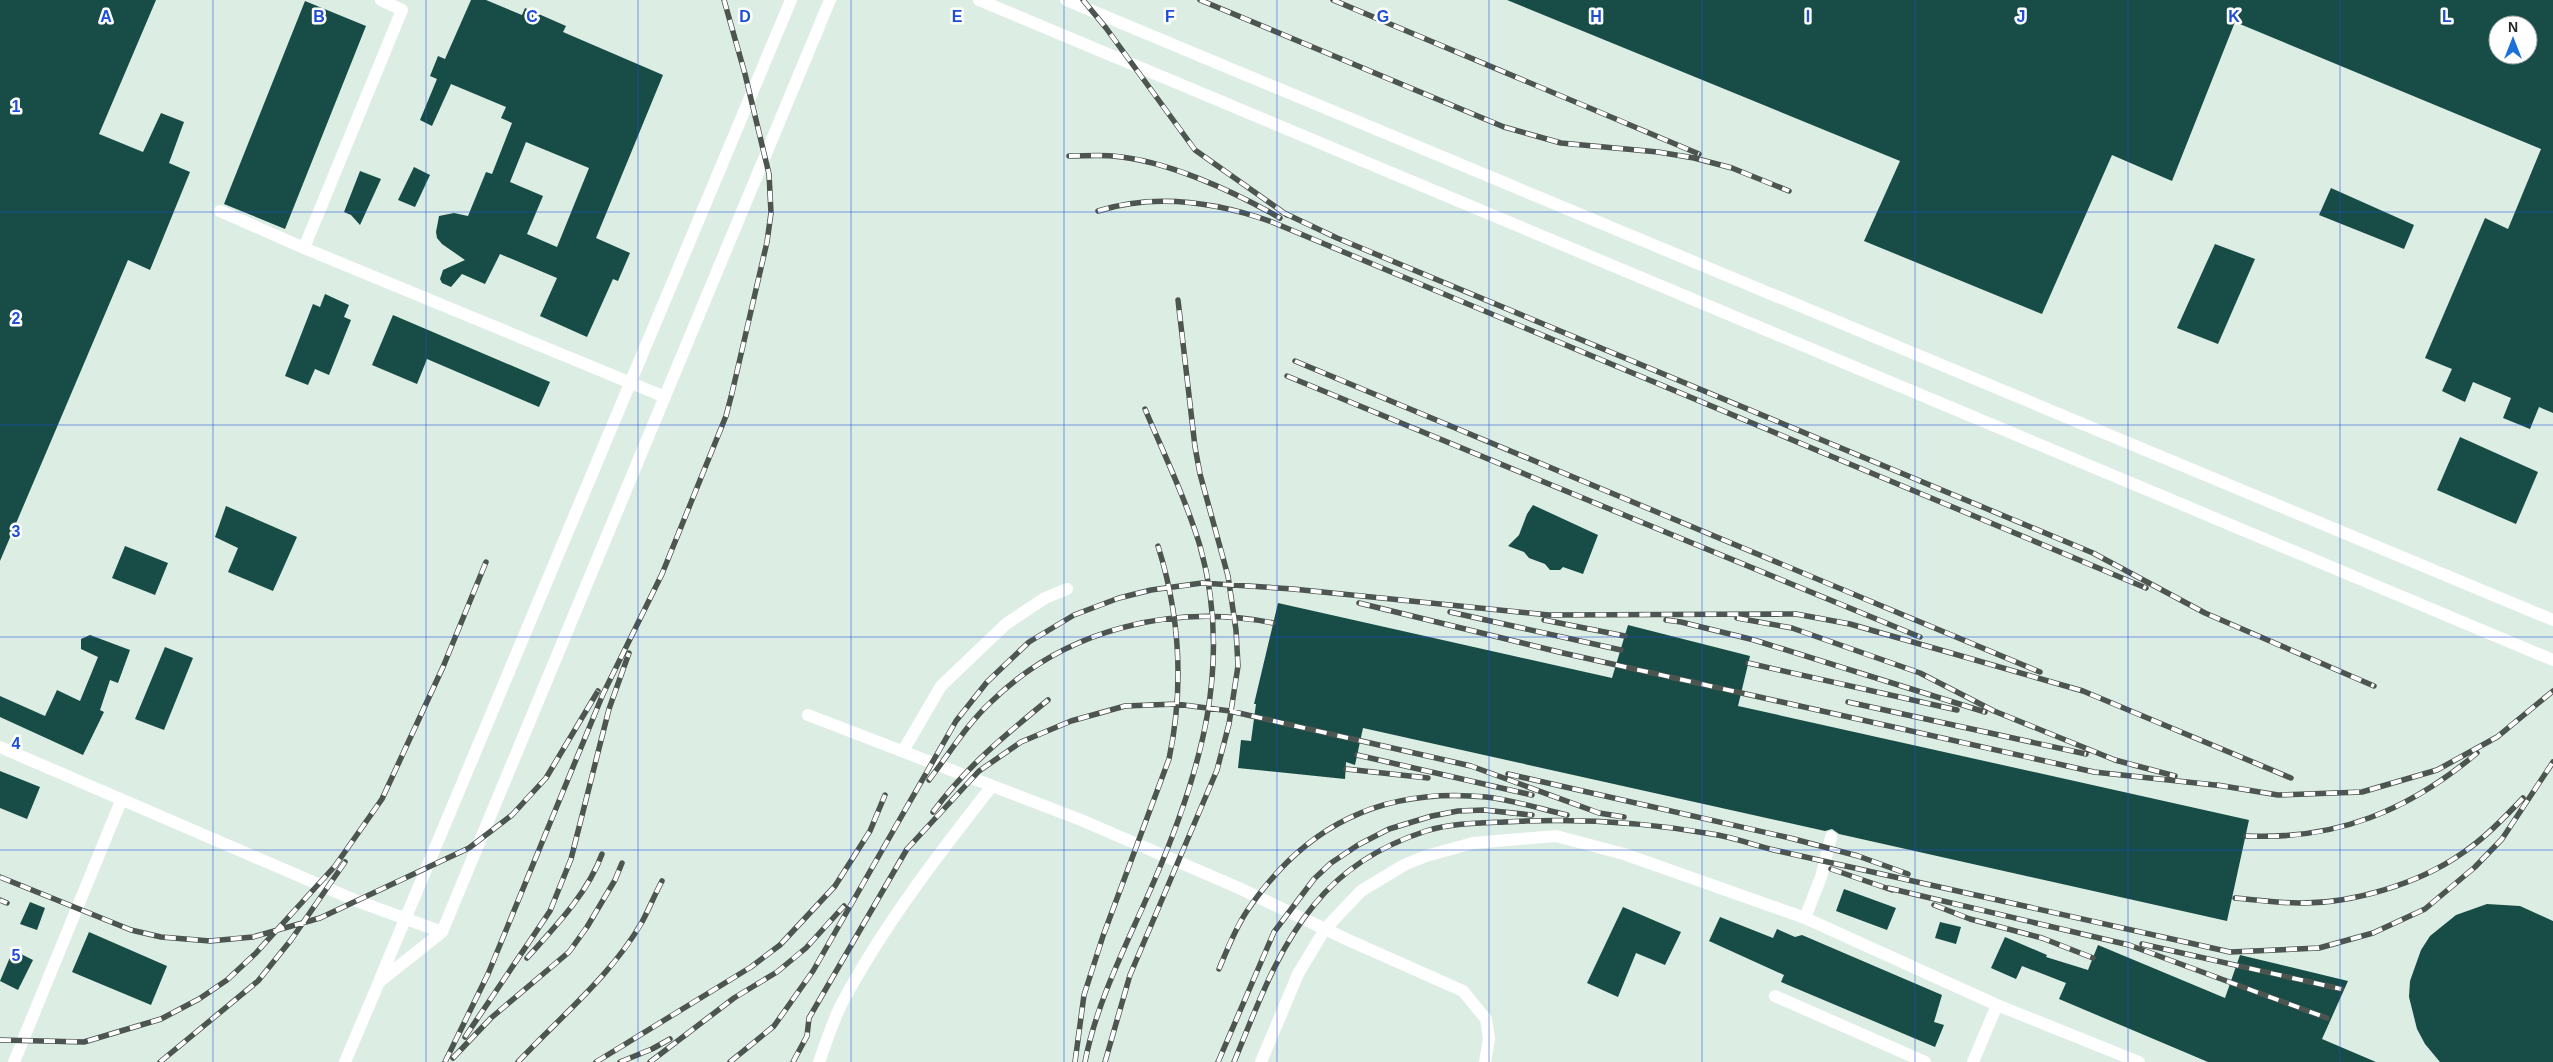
<svg xmlns="http://www.w3.org/2000/svg" width="2553" height="1062" font-family="Helvetica,sans-serif">
<style>
.building{fill:#174d46;fill-rule:evenodd}
.lines{fill:none;stroke-linecap:round;stroke-linejoin:round}
.service{stroke:#fff;stroke-width:12}
.rail-casing{stroke:#4c5550;stroke-width:5.5}
.rail{stroke:#fff;stroke-width:4;stroke-dasharray:11;stroke-linecap:butt}
.grid{fill:none;stroke:#1d4ed8;stroke-width:1;stroke-opacity:0.55}
.grid-label{font-size:16px;text-anchor:middle;font-weight:bold;fill:#1d4ed8;stroke:#fff;stroke-width:5;stroke-linejoin:round;paint-order:stroke}
</style>
<rect width="100%" height="100%" fill="#dcede4"/>
<path class="building" d="M0,0H156L99,134L143,152L161,113L184,122L169,163L190,172L150,270L128,260L0,561Z
M471,0H486L522,15L525,8L566,26L563,32L663,75L596,238L630,253L618,281L613,279L587,337L540,316L557,278L500,254L485,284L462,274L451,287L442,283L440,279L443,270L465,260L442,244L437,238L436,232L439,216L454,213L468,216L486,172L492,174L512,123L501,118L506,107L451,84L432,126L420,120L437,79L430,76L438,56L445,59ZM526,142L589,168L557,247L527,234L543,196L510,182Z
M1507,0H2553V413L2539,407L2530,429L2503,418L2511,398L2473,382L2465,402L2442,391L2452,369L2425,358L2485,218L2508,229L2541,149L2235,22L2172,181L2112,155L2042,314L1864,241L1900,161ZM2498,25H2528V55H2498Z
M305,1L366,26L285,229L224,204Z
M414,167L430,175L415,207L398,200Z
M360,171L381,179L360,225L351,215L344,212Z
M2331,188L2414,225L2404,249L2319,215Z
M2215,244L2255,259L2218,344L2177,328Z
M325,294L349,305L344,317L351,320L329,375L315,369L308,385L285,376L313,304L320,307Z
M393,315L550,382L539,407L427,359L417,384L372,365Z
M2460,437L2538,472L2516,524L2437,490Z
M1533,505L1598,535L1583,574L1563,567L1560,570H1550L1545,564L1529,558L1524,552L1508,546L1519,535L1527,514Z
M226,506L297,537L273,591L228,572L238,548L215,537Z
M125,546L168,563L155,595L112,578Z
M1278,603L1612,678L1628,625L1750,656L1738,706L2249,820L2227,921L1839,834L1832,829L1825,831L1363,728L1355,765L1346,762L1345,779L1238,768L1241,740L1251,741L1256,704H1254Z
M90,635L130,650L118,683L110,680L100,710L104,712L83,755L0,717V696L45,716L57,690L80,701L98,657L81,649V639Z
M165,647L193,658L164,730L135,719Z
M0,771L40,787L27,819L0,808Z
M1844,889L1896,908L1887,930L1836,911Z
M30,902L45,908L37,930L20,924Z
M2487,904L2520,906L2553,921V1062H2440L2425,1044L2417,1029L2409,997L2410,981L2421,950L2430,936L2456,915Z
M1623,907L1681,932L1665,965L1636,953L1618,997L1587,983Z
M1720,917L1773,938L1777,929L1795,937L1802,935L1942,995L1934,1022L1944,1025L1935,1047L1781,982L1784,975L1709,941Z
M1940,922L1961,927L1956,944L1935,938Z
M89,932L167,966L151,1005L72,972Z
M2005,937L2047,955L2046,957L2088,970L2098,945L2225,998L2240,955L2348,981L2322,1039L2376,1062H2208L2059,999L2066,983L2022,966L2016,979L1991,968Z
M13,950L33,960L18,990L0,981Z"/>
<g class="lines">
<path class="service" d="M381,0L402,10L304,248L665,397
M979,0L2553,660
M1066,0L2553,620
M220,211L304,248
M808,715L1081,820L1239,888L1346,939L1463,991L1486,1019L1489,1039L1485,1062
M0,747L357,901L442,932
M903,751L941,686L1006,624L1045,598L1067,589
M1805,918L1821,877L1831,837
M380,979L791,0
M1775,996L1925,1062
M14,1062L121,801
M345,1062L379,982L442,932L830,0
M819,1062C826,1043 832,1023 841,1005C883,926 937,856 992,786
M1261,1062L1298,974L1325,929L1361,891L1404,865L1426,856L1473,843L1556,836L1624,854L1805,918L1997,1005L2139,1062
M1973,1062L1997,1005"/>
<g class="rail-casing">
<path id="rail" d="M1083,0L1106,28L1195,150L1287,215
M1200,0L1504,127L1561,143L1658,152L1694,158L1732,168L1789,191
M1333,0L1699,154
M1069,156C1083,156 1098,155 1112,156C1166,160 1233,191 1280,218
M1098,211C1156,193 1216,202 1272,222L2146,588
M1282,212L1337,238L2093,553L2205,613L2374,686
M1295,361L2040,672
M1287,376L1920,637
M1359,603L1563,653L2094,772L2224,786
M1450,612L1621,650
M1737,618L1792,628L1920,673L1994,711L2115,760L2175,776
M1544,620L1625,636
M1666,620L1681,622L1754,640L1985,712
M1748,663L1957,710
M1848,702L2086,754
M1357,755L1532,795
M1346,769L1428,778
M1508,774L1790,838L1858,856L1908,874
M929,780C949,754 967,724 991,702C1065,629 1173,603 1273,623
M2217,785L2278,795L2362,792L2437,770L2497,737L2553,691
M933,812C966,767 1005,735 1048,700
M2246,836C2337,840 2408,811 2477,753
M1831,869L1892,890
M0,877L131,930L161,937L210,941L253,937L320,918L469,848L512,815L546,778L598,691
M1888,888L2129,945L2327,1018
M2235,898C2256,900 2278,903 2299,903C2351,904 2418,884 2461,854C2484,839 2504,818 2523,798
M0,900L7,903
M1934,905L1970,919L2042,938L2093,958
M2142,944L2341,989
M527,958C554,928 588,893 602,854
M1219,969C1227,950 1235,929 1247,911C1305,825 1382,787 1486,797C1513,800 1541,809 1567,815
M465,1037L550,911L571,859L609,709L629,653
M0,1040L84,1042L161,1019L199,999L227,980L256,953L335,866L382,799L443,667L486,562
M453,1058L491,1018L569,952L587,927L615,880L622,863
M160,1062L258,981L291,940L345,862
M445,1062L488,974L603,694L662,574L726,416L732,393L767,242L771,213L769,174L745,74L724,0
M518,1062C560,1017 611,976 642,922C649,909 655,894 662,881
M596,1062L751,967L780,945L835,886L870,831L885,795
M620,1062L652,1049L670,1039
M650,1062L734,998L777,972L806,948L844,906
M730,1062L774,1026L813,971L956,721L987,682L1029,642L1074,615L1119,598L1151,590L1202,583L1293,589L1549,615L1796,614L1850,624L2083,691L2291,778
M793,1062L807,1036L809,1018L907,849L979,771L1021,742L1071,721L1125,706L1176,704L1230,711L1471,766L1599,813L1624,817
M1075,1062L1084,995L1103,936L1169,759C1184,688 1180,616 1158,546
M1085,1062C1097,999 1130,938 1155,879C1201,771 1233,663 1200,546C1186,500 1164,454 1145,409
M1105,1062L1130,975L1217,770L1229,724L1238,666L1236,630L1228,576L1200,474L1195,447L1178,300
M1218,1062L1274,932L1314,879L1331,863L1358,845L1389,829L1432,816L1458,811L1484,810L1532,815
M1234,1062C1257,1007 1276,951 1314,905C1343,869 1383,845 1426,831C1452,823 1478,823 1505,822C1573,818 1644,822 1712,834C1733,837 1753,845 1774,850L2230,952L2319,948L2373,933L2425,909L2475,867L2502,839L2553,762"/>
</g>
<use href="#rail" class="rail"/>
</g>
<path class="grid" d="M213,0V1062M426,0V1062M638,0V1062M851,0V1062M1064,0V1062M1277,0V1062M1489,0V1062M1702,0V1062M1915,0V1062M2128,0V1062M2340,0V1062M0,212H2553M0,425H2553M0,637H2553M0,850H2553"/>
<g class="grid-label">
<text x="106" y="22">A</text>
<text x="319" y="22">B</text>
<text x="532" y="22">C</text>
<text x="745" y="22">D</text>
<text x="957" y="22">E</text>
<text x="1170" y="22">F</text>
<text x="1383" y="22">G</text>
<text x="1596" y="22">H</text>
<text x="1808" y="22">I</text>
<text x="2021" y="22">J</text>
<text x="2234" y="22">K</text>
<text x="2447" y="22">L</text>
<text x="16" y="112">1</text>
<text x="16" y="324">2</text>
<text x="16" y="537">3</text>
<text x="16" y="749">4</text>
<text x="16" y="961">5</text>
</g>
<g transform="translate(2513 40)"><circle r="24" fill="#ffffff" stroke="#a7aaa9"/>
<path d="M0-4L9 19L0 12L-9 19Z" fill="#1b6fd9"/>
<text y="-8" font-size="14" font-weight="bold" text-anchor="middle" fill="#242a27">N</text>
</g>
</svg>
